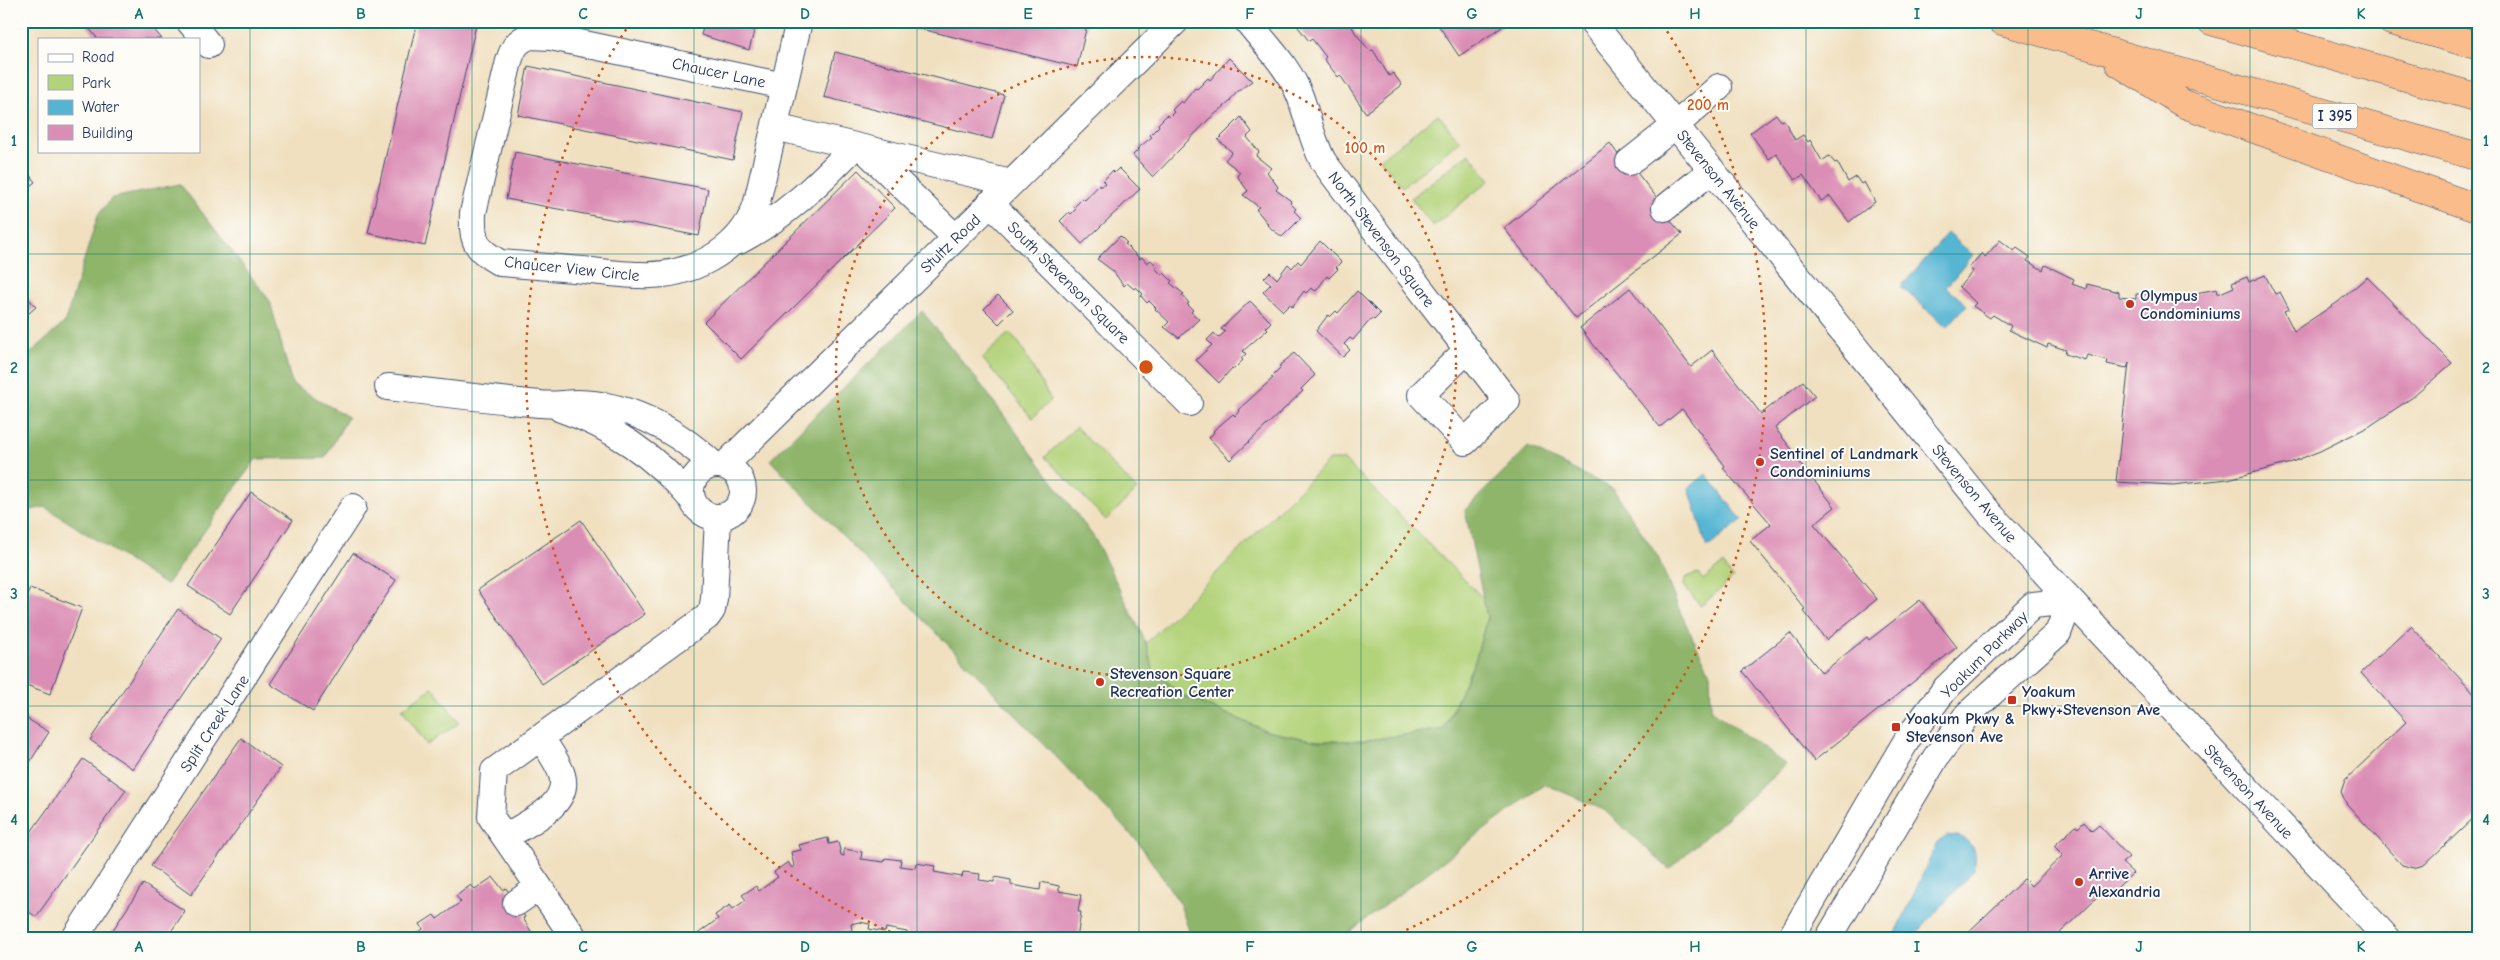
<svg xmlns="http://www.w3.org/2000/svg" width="2500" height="960" font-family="'Comic Neue',sans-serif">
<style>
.green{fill:#b3d37a;stroke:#67816c}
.forest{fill:#8eb56a;stroke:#547264}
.water{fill:#54b5d3;stroke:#387298}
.building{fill:#db8eb5}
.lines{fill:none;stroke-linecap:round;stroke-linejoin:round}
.minor-casing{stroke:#3b4a6d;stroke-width:28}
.highway-casing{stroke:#3b4a6d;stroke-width:29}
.minor{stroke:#fff;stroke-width:26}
.highway{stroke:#f9bc8a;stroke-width:28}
.grid{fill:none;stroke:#0f766e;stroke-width:1;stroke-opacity:0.55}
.ring{fill:none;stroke:#d45514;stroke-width:2.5;stroke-dasharray:2.5 5}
.poi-dot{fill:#c8321e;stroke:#fdfcf7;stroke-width:2}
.labels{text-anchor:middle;stroke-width:4;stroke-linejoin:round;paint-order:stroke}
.shield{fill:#fdfcf7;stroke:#5f6c8c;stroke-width:1}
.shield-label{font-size:15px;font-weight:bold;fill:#1b2f5e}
.street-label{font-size:16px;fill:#1b2f5e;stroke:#fdfcf7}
.poi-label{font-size:16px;font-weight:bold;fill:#1b2f5e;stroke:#fdfcf7;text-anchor:start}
.centre{fill:#d45514;stroke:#fdfcf7;stroke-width:2.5}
.ring-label{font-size:15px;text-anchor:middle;font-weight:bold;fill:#d45514;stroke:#fdfcf7;stroke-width:4;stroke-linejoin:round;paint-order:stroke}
.neatline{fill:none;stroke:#0f766e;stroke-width:2}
.grid-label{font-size:16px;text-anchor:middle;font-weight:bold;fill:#0f766e}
</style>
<rect width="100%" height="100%" fill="#fdfcf7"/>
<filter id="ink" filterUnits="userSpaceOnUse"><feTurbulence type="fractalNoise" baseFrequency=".02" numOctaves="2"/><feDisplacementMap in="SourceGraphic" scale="10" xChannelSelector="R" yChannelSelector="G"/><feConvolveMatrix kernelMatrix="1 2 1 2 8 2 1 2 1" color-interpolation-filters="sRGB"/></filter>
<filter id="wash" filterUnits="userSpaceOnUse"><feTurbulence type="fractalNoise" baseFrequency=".0096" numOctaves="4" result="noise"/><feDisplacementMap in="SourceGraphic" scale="20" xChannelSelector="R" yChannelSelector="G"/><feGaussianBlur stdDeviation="1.12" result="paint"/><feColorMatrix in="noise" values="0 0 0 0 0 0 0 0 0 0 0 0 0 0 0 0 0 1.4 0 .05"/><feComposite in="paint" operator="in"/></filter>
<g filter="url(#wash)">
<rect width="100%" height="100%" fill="#f0e0c0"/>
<path class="green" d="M1438,114L1460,141L1402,187L1380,159Z
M1469,153L1490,180L1433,226L1411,198Z
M1009,333L1019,343L1051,400L1032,418L982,358Z
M1076,427L1137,490L1106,520L1045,457Z
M1329,460H1344L1484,599L1487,617L1476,658L1444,729L1362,741H1318L1270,732L1182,695L1153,669L1146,643Z
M1723,564L1733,578L1701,606L1684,586L1685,578L1698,573L1703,580Z
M433,687L459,723L427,745L402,709Z"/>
<path class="forest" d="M180,184L270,301L292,384L348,417L325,458L256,459L166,585L45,507L21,512V362L65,322L98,215L112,198Z
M922,311L985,390L1095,539L1146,643L1153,669L1182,695L1269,732L1318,741H1362L1444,729L1476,658L1487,617L1465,510L1528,447L1613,489L1658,557L1680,612L1710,673L1711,710L1786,765L1669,869L1604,810L1545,784L1340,939H1192L1179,902L1138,842L770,460Z"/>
<path class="water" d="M1948,233L1973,255L1946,287L1967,305L1947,327L1901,287Z
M1706,474L1742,520L1707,548L1689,488Z
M1958,835C1974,844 1978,852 1974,870L1912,939H1896L1895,935L1937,843L1947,836Z"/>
<g id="blocks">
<path class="building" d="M83,21H147L162,39H98Z
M417,21H477L425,246L368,233Z
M643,21H666L664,27Z
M705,21H757L749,50L701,35Z
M888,21H1088L1077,67Z
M1297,21H1352L1350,23L1356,34L1370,51L1373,50L1389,76L1393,73L1402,85L1366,113L1340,75L1338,77L1324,59L1326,57L1312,39L1309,41L1295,23Z
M1441,21H1498L1502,27L1459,56L1439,26L1443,23Z
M835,52L1004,95L992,139L824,97Z
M1229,58L1252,81L1237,92L1230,100L1231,101L1209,119L1153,177L1133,155L1138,150L1137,149L1152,137L1150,135L1159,126L1158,124L1167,115L1169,117L1174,112L1172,110L1181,101L1183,103L1195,88L1197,89L1208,78L1210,80Z
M528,66L743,112L733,160L518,115Z
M1776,114L1781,121L1784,120L1795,140L1803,135L1808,142L1810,140L1822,161L1829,156L1835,163L1837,162L1848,182L1856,177L1861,184L1864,182L1875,202L1849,222L1830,196L1821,201L1803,175L1795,180L1776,154L1769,159L1750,133Z
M1241,117L1252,132L1247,137L1259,152L1256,156L1271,168L1267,172L1278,187L1276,190L1291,201L1290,203L1296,209L1294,211L1301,218L1282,237L1267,225L1268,224L1256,209L1259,207L1243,195L1248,191L1237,176L1240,172L1225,160L1232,152L1218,140Z
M1610,143L1619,156L1622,154L1665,208L1669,219L1682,234L1576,318L1504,228Z
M515,152L708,189L699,236L506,199Z
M21,164L35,182L21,193Z
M1119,168L1140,189L1082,244L1060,221L1069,212L1071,214L1076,209L1074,207L1083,198L1085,200L1099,185L1100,187L1105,183L1103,181L1112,171L1114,173Z
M858,170L895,208L741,359L704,322Z
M1120,236L1127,243L1125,244L1140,259L1142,257L1147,263L1151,260L1157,266L1155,268L1162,275L1164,273L1172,281L1170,283L1184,294L1182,295L1189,303L1187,304L1193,310L1191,312L1199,319L1179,338L1164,327L1169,322L1155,309L1156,308L1149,301L1147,303L1141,296L1143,294L1136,287L1134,289L1127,283L1124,286L1113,271L1097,259Z
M2000,240L2014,251L2017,248L2030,257L2027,261L2043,270L2045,265L2074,279L2072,284L2086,289L2087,284L2119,292V297L2136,299V294L2168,295V300L2186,299L2185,295L2217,289L2218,294L2234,287L2232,283L2247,277L2249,282L2265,275L2275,294L2280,292L2289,309L2284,311L2294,331L2338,302L2367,277L2452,363L2413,397L2370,426L2320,451L2287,464L2228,479L2173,485L2116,482L2129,363L2127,368L2107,364L2108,360L2087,355L2085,360L2065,354L2066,350L2048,344L2047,348L2009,330L2011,326L1993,315L1990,318L1973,306L1976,303L1959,287L1973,271L1969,268L1980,255L1982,253L1985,257Z
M1320,241L1341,262L1336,267L1338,269L1329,278L1327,276L1316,291L1311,288L1306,293L1304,291L1292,307L1290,304L1283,311L1263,292L1271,284L1264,278L1270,272L1277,279L1288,264L1292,268L1298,261L1301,264Z
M1630,288L1691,367L1712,350L1761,414L1803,381L1815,396L1775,428L1797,456L1795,457L1835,507L1814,524L1877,599L1826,640L1803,610L1805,609L1750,541L1771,524L1723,468L1725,466L1682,409L1660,427L1580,328Z
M21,290L36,307L21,320Z
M1357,291L1380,314L1374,320L1372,318L1353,340L1350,338L1344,344L1350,350L1343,357L1316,331L1328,315L1330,317L1336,311L1338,313Z
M998,295L1013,310L999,324L984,309Z
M1250,301L1271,322L1266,327L1268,329L1243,351L1246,354L1241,358L1243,360L1234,369L1232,368L1219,383L1196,360L1212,345L1207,340L1214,333L1218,338L1225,332L1221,329Z
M1294,353L1315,375L1301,389L1303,391L1230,460L1209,438L1214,432L1213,431L1233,414L1235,416L1239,411L1238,410L1273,378L1271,377L1281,367L1279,366Z
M251,492L293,520L230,614L188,586Z
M581,520L645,614L542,684L478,590Z
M353,553L396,580L313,711L270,684Z
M30,588L82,608L50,694L21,683V610Z
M1920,600L1957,647L1814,761L1742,671L1790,633L1822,673L1867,637L1869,640Z
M178,609L221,639L133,769L90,740Z
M2411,626L2479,699V813L2424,865L2413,868L2402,865L2346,803L2341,792L2345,780L2406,722L2361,673Z
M21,715L49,732L21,776Z
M241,738L281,767L191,895L151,866Z
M83,759L126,790L36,917L21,906V846Z
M2084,822L2092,831L2099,825L2129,857L2122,863L2133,873L2105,899L2100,894L2060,933L2065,939H1961L2024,879L2031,886L2063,855L2054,846L2076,826L2078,828Z
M828,838L829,844L838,842L841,855L844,856V849L862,852L861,859L884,862L885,858L901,860L900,866L915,868L916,863L935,866L934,872L962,877L963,872L980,874L979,880L994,882L995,877L1011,880V885L1040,890L1041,882L1059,886V891L1081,895L1078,912H1081L1077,939H951L924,934L923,939L907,936V932L886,928L885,932L869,929L870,924L859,922L851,924L852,930L816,938L815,932L800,939H682L689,934L692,938L718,919L715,915L730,905L733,909L746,900L742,895L756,886L759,891L778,877L774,872L788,862L792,868L794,866L791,852L801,850L799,845Z
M493,877L503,890L506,888L525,917L523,918L532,933L523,939H399L407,933L411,938L423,929L420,924L434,915L437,919L461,902L456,896L471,885L475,889Z
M143,884L185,911L166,939H107Z"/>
</g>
</g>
<g filter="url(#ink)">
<use href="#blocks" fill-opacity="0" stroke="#3b4a6d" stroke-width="1"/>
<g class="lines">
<g class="minor-casing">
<path id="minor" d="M189,21L209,45
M1247,21C1266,45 1289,67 1300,96C1308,118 1312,140 1323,161C1383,242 1446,321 1507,401L1465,442L1421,395L1468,349
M1591,21L1990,514L2388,939
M531,36L551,37L784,86L756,206C739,253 688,277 640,275C621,275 602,272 583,270C556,268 528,265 500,263C475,249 472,241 473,213L509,61C513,48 517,40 531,36Z
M784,86L799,21
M775,127L1011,183
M863,148L955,237
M1629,162L1676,125L1719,87
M990,203L1189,403
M1665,208L1712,170
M739,241C785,217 819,183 855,146
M388,387C439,393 489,399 540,404C553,406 565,403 578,403C631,404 676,430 714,465
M561,409C611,426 656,457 690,497
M725,465L1176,21
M691 491a26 26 0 1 1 52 0a26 26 0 1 1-52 0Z
M505,837C525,824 571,806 562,775C558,762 548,749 541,738
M516,903L539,887
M74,939L353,507
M575,939L491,817L494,771L707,617L712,610L714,599L718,518
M1790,939L1908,738L1946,688L2033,605L2070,601
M1828,939L1936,757L1967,715L2058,633L2070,601"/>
</g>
<g class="highway-casing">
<path id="highway" d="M2002,21L2479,157
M2211,21L2479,98
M2391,21L2479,46
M2119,63L2184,104L2479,209"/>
</g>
<use href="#minor" class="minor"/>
<use href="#highway" class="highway"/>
</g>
</g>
<path class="grid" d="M250,21V939M472,21V939M694,21V939M917,21V939M1139,21V939M1361,21V939M1583,21V939M1806,21V939M2028,21V939M2250,21V939M21,254H2479M21,480H2479M21,706H2479"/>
<g class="ring">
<circle cx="1146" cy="367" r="310"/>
<path d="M904 938A620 620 0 0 1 629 25M1663 25A620 620 0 0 1 1388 938"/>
</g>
<g class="poi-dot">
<circle cx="2130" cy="304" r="5"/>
<circle cx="1760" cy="462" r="5"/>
<circle cx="1100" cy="682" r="5"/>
<rect x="2007" y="695" width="10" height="10" rx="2.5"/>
<rect x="1891" y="722" width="10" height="10" rx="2.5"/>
<circle cx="2079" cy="882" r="5"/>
</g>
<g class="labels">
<rect class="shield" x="2312.5" y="103.5" width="45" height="25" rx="4"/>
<g class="shield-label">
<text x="2335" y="121">I 395</text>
</g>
<g class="street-label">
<text transform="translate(719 72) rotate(12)" y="6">Chaucer Lane</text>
<text transform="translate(1719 179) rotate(51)" y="6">Stevenson Avenue</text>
<text transform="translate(1382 239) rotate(53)" y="6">North Stevenson Square</text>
<text transform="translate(950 243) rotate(-44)" y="6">Stultz Road</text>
<text transform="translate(572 268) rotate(6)" y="6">Chaucer View Circle</text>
<text transform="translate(1069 282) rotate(45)" y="6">South Stevenson Square</text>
<text transform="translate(1975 493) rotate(50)" y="6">Stevenson Avenue</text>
<text transform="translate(1984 654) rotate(-45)" y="6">Yoakum Parkway</text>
<text transform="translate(214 723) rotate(-57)" y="6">Split Creek Lane</text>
<text transform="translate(2249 791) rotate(47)" y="6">Stevenson Avenue</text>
</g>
<g class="poi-label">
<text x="2140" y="301">Olympus<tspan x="2140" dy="18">Condominiums</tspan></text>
<text x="1770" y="459">Sentinel of Landmark<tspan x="1770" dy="18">Condominiums</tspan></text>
<text x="1110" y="679">Stevenson Square<tspan x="1110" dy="18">Recreation Center</tspan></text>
<text x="2022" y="697">Yoakum<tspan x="2022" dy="18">Pkwy+Stevenson Ave</tspan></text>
<text x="1906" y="724">Yoakum Pkwy &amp;<tspan x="1906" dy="18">Stevenson Ave</tspan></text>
<text x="2089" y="879">Arrive<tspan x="2089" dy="18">Alexandria</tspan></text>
</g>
</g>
<circle cx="1146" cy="367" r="8" class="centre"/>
<g class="ring-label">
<text x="1708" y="110">200 m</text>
<text x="1365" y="153">100 m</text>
</g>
<rect width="2500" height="960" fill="none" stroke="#fdfcf7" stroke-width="55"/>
<rect x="38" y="38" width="162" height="115" fill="#fdfcf7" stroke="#a3aaba"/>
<rect x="48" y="54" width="25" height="8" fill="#ffffff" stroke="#a3aaba"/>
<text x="82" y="62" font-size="15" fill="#1b2f5e">Road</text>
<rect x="48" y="75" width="25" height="15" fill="#b3d37a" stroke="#a3aaba"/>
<text x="82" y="88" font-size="15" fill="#1b2f5e">Park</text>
<rect x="48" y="100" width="25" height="15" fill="#54b5d3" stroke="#a3aaba"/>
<text x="82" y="112" font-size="15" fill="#1b2f5e">Water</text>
<rect x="48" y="125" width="25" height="15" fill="#db8eb5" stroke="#a3aaba"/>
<text x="82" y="138" font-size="15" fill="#1b2f5e">Building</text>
<rect x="28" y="28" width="2444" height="904" class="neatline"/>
<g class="grid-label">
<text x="139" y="19">A</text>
<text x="361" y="19">B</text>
<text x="583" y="19">C</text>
<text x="805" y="19">D</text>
<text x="1028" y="19">E</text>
<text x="1250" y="19">F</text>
<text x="1472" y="19">G</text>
<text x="1695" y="19">H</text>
<text x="1917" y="19">I</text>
<text x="2139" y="19">J</text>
<text x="2361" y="19">K</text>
<text x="14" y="146">1</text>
<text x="2486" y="146">1</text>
<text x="14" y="373">2</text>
<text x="2486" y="373">2</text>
<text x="14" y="599">3</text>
<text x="2486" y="599">3</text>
<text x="14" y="825">4</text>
<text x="2486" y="825">4</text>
<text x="139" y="952">A</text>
<text x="361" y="952">B</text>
<text x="583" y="952">C</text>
<text x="805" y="952">D</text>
<text x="1028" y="952">E</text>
<text x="1250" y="952">F</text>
<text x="1472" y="952">G</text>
<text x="1695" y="952">H</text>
<text x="1917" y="952">I</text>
<text x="2139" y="952">J</text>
<text x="2361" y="952">K</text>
</g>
</svg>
